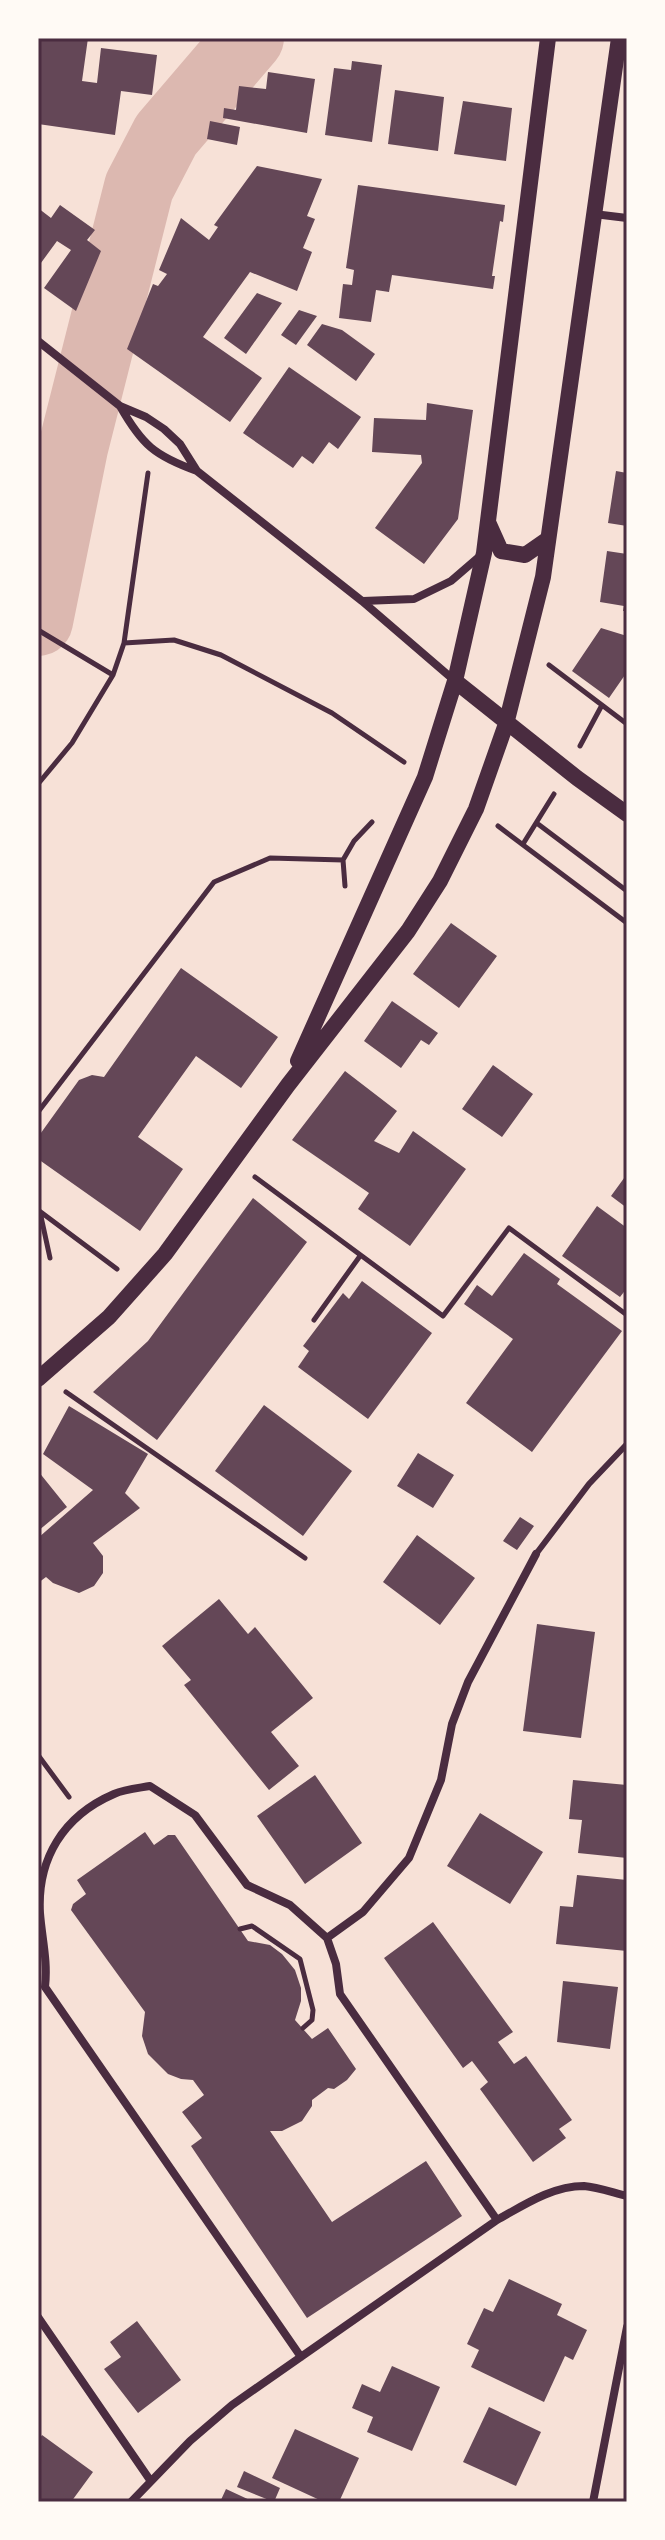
<svg xmlns="http://www.w3.org/2000/svg" width="665" height="2540" font-family="Arial,sans-serif">
<style>
.lines{fill:none;stroke-linecap:round;stroke-linejoin:round}
.river{stroke:#dcb8b0;stroke-width:70}
.building{fill:#644757}
.path{stroke:#4a2c40;stroke-width:5}
.service{stroke:#4a2c40;stroke-width:6}
.minor{stroke:#4a2c40;stroke-width:8}
.secondary{stroke:#4a2c40;stroke-width:16}
.neatline{fill:none;stroke:#4a2c40;stroke-width:3}
</style>
<rect width="100%" height="100%" fill="#f7e1d7"/>
<g class="lines">
<path class="river" d="M38,621L73,448L139,187L166,135L249,38"/>
</g>
<path class="building" d="M38,38H88L82,81L97,83L101,48L157,55L152,95L121,91L115,135L38,124Z
M352,61L382,65L372,142L325,135L334,68L351,70Z
M268,72L315,79L307,133L223,118L224,108L236,110L239,86L266,89Z
M395,90L444,97L438,151L388,144Z
M463,101L512,108L506,161L454,154Z
M210,121L240,127L237,145L207,139Z
M257,166L322,179L307,216L315,219L303,248L312,252L297,291L250,272L203,337L262,378L230,422L127,349L153,284L158,286L167,274L159,270L181,218L209,240L218,227L214,225Z
M358,185L505,205L503,222L500,221L492,276H495L493,289L392,275L389,292L376,290L371,322L339,318L343,284L352,285L354,270L346,268Z
M60,205L95,230L87,240L101,251L76,311L44,288L71,250L57,241L38,267V208L51,218Z
M257,293L282,303L246,354L224,338Z
M299,310L317,316L296,345L281,335Z
M322,324L342,330L375,354L356,381L307,345Z
M289,367L361,417L338,449L329,442L313,464L302,456L293,468L243,433Z
M427,403L473,410L458,519L424,564L375,528L422,463L421,455L372,452L374,418L426,420Z
M616,471L627,473V526L608,523Z
M607,551L627,554V611H623L624,606L600,602Z
M601,628L627,636V672L609,698L572,671Z
M451,923L497,956L459,1008L413,974Z
M181,968L278,1037L241,1088L196,1056L138,1137L183,1169L140,1231L38,1159V1137L79,1080L92,1075L104,1077Z
M392,1001L438,1033L429,1045L421,1040L401,1068L364,1041Z
M493,1065L533,1094L502,1137L462,1109Z
M345,1071L397,1111L374,1141L399,1153L413,1131L466,1169L410,1246L358,1209L369,1193L292,1140Z
M627,1174V1208L611,1196Z
M253,1198L307,1242L157,1440L93,1392L148,1341Z
M597,1206L627,1228V1288L620,1297L562,1256Z
M524,1253L560,1279L557,1284L622,1331L532,1452L466,1403L513,1339L464,1304L477,1285L492,1296Z
M362,1281L432,1333L368,1419L298,1367L309,1351L303,1346L343,1293L349,1299Z
M264,1405L352,1471L303,1536L215,1471Z
M69,1406L148,1454L125,1493L140,1508L93,1543L103,1556V1573L94,1586L79,1593L53,1583L46,1577L38,1583V1538L93,1490L43,1454Z
M418,1453L454,1475L433,1508L397,1486Z
M38,1471L67,1507L38,1531Z
M520,1517L534,1526L517,1550L503,1541Z
M417,1535L475,1578L440,1625L383,1582Z
M219,1599L248,1634L255,1627L313,1698L271,1732L299,1766L269,1790L184,1685L191,1680L162,1646Z
M537,1624L595,1632L581,1738L523,1731Z
M315,1775L362,1843L305,1884L257,1816Z
M573,1780L627,1785V1858L578,1853L582,1820L569,1819Z
M480,1813L543,1852L510,1904L447,1866Z
M145,1832L154,1845L168,1835H175L248,1941L270,1945L282,1954L295,1970L301,1988V2001L295,2020L312,2039L328,2028L356,2069L347,2080L334,2089L328,2088L312,2100V2106L302,2121L282,2131H270L332,2222L426,2161L462,2216L307,2318L191,2146L202,2138L182,2112L204,2095L193,2080L181,2079L168,2074L148,2054L142,2036L145,2012L71,1910L73,1904L86,1894L77,1880Z
M577,1875L627,1880V1951L556,1944L560,1906L573,1907Z
M433,1922L513,2032L498,2042L514,2064L526,2056L572,2120L559,2129L566,2138L533,2162L480,2089L488,2082L472,2061L463,2068L384,1958Z
M563,1981L618,1987L610,2049L557,2042Z
M509,2279L562,2304L557,2315L587,2330L573,2360L565,2356L544,2402L471,2367L479,2350L467,2344L484,2308L493,2312Z
M137,2321L181,2380L138,2413L104,2369L121,2357L110,2342Z
M392,2366L440,2387L412,2451L367,2432L373,2417L352,2408L362,2384L380,2392Z
M489,2407L541,2432L516,2486L463,2462Z
M295,2429L359,2458L339,2502H324L272,2478Z
M42,2435L93,2472L71,2502L38,2500V2441Z
M244,2471L280,2488L274,2502L237,2487Z
M226,2489L254,2502H220Z"/>
<g class="lines">
<path class="path" d="M38,630L113,675
M124,643L174,640L221,655L332,713L404,762
M549,665L627,724
M580,746L602,705
M38,784L72,743L113,675L124,643L148,473
M538,824L627,891
M498,826L627,923
M523,844L554,794
M345,886L343,860L354,841L372,822
M38,1112L214,882L270,858L343,860
M255,1177L443,1316L509,1228L627,1315
M38,1210L117,1269
M40,1212L50,1258
M314,1320L360,1256
M66,1392L305,1558
M38,1755L69,1797
M240,1929L252,1926L300,1959L313,2010L312,2020L303,2028"/>
<path class="service" d="M536,1554L589,1484L627,1444"/>
<path class="minor" d="M594,214L627,218
M38,341L120,406L146,417L164,429L180,444L197,471L362,601L455,681
M120,406C142,445 155,456 197,471
M363,601L414,599L451,581L480,556
M327,1938L363,1912L409,1858L441,1780L452,1724L468,1682L536,1554
M38,2317L150,2480
M301,2357L45,1987C48,1961 42,1939 40,1913C37,1859 63,1816 114,1794C125,1789 139,1788 150,1786L195,1815L247,1885L290,1905L327,1938L336,1964L340,1994L497,2220
M131,2502L190,2441L232,2405L497,2220C524,2205 552,2186 584,2186C598,2187 614,2193 627,2196
M593,2502L627,2327"/>
<path class="secondary" d="M488,522L501,551L525,555L548,539
M455,681L577,778L627,814
M298,1061L425,777L455,681L484,553L548,38
M38,1379L109,1317L165,1254L288,1085L408,931L440,881L476,809L506,724L543,577L619,38"/>
</g>
<rect width="665" height="2540" fill="none" stroke="#fffaf5" stroke-width="80"/>
<rect x="40" y="40" width="585" height="2460" class="neatline"/>
</svg>
